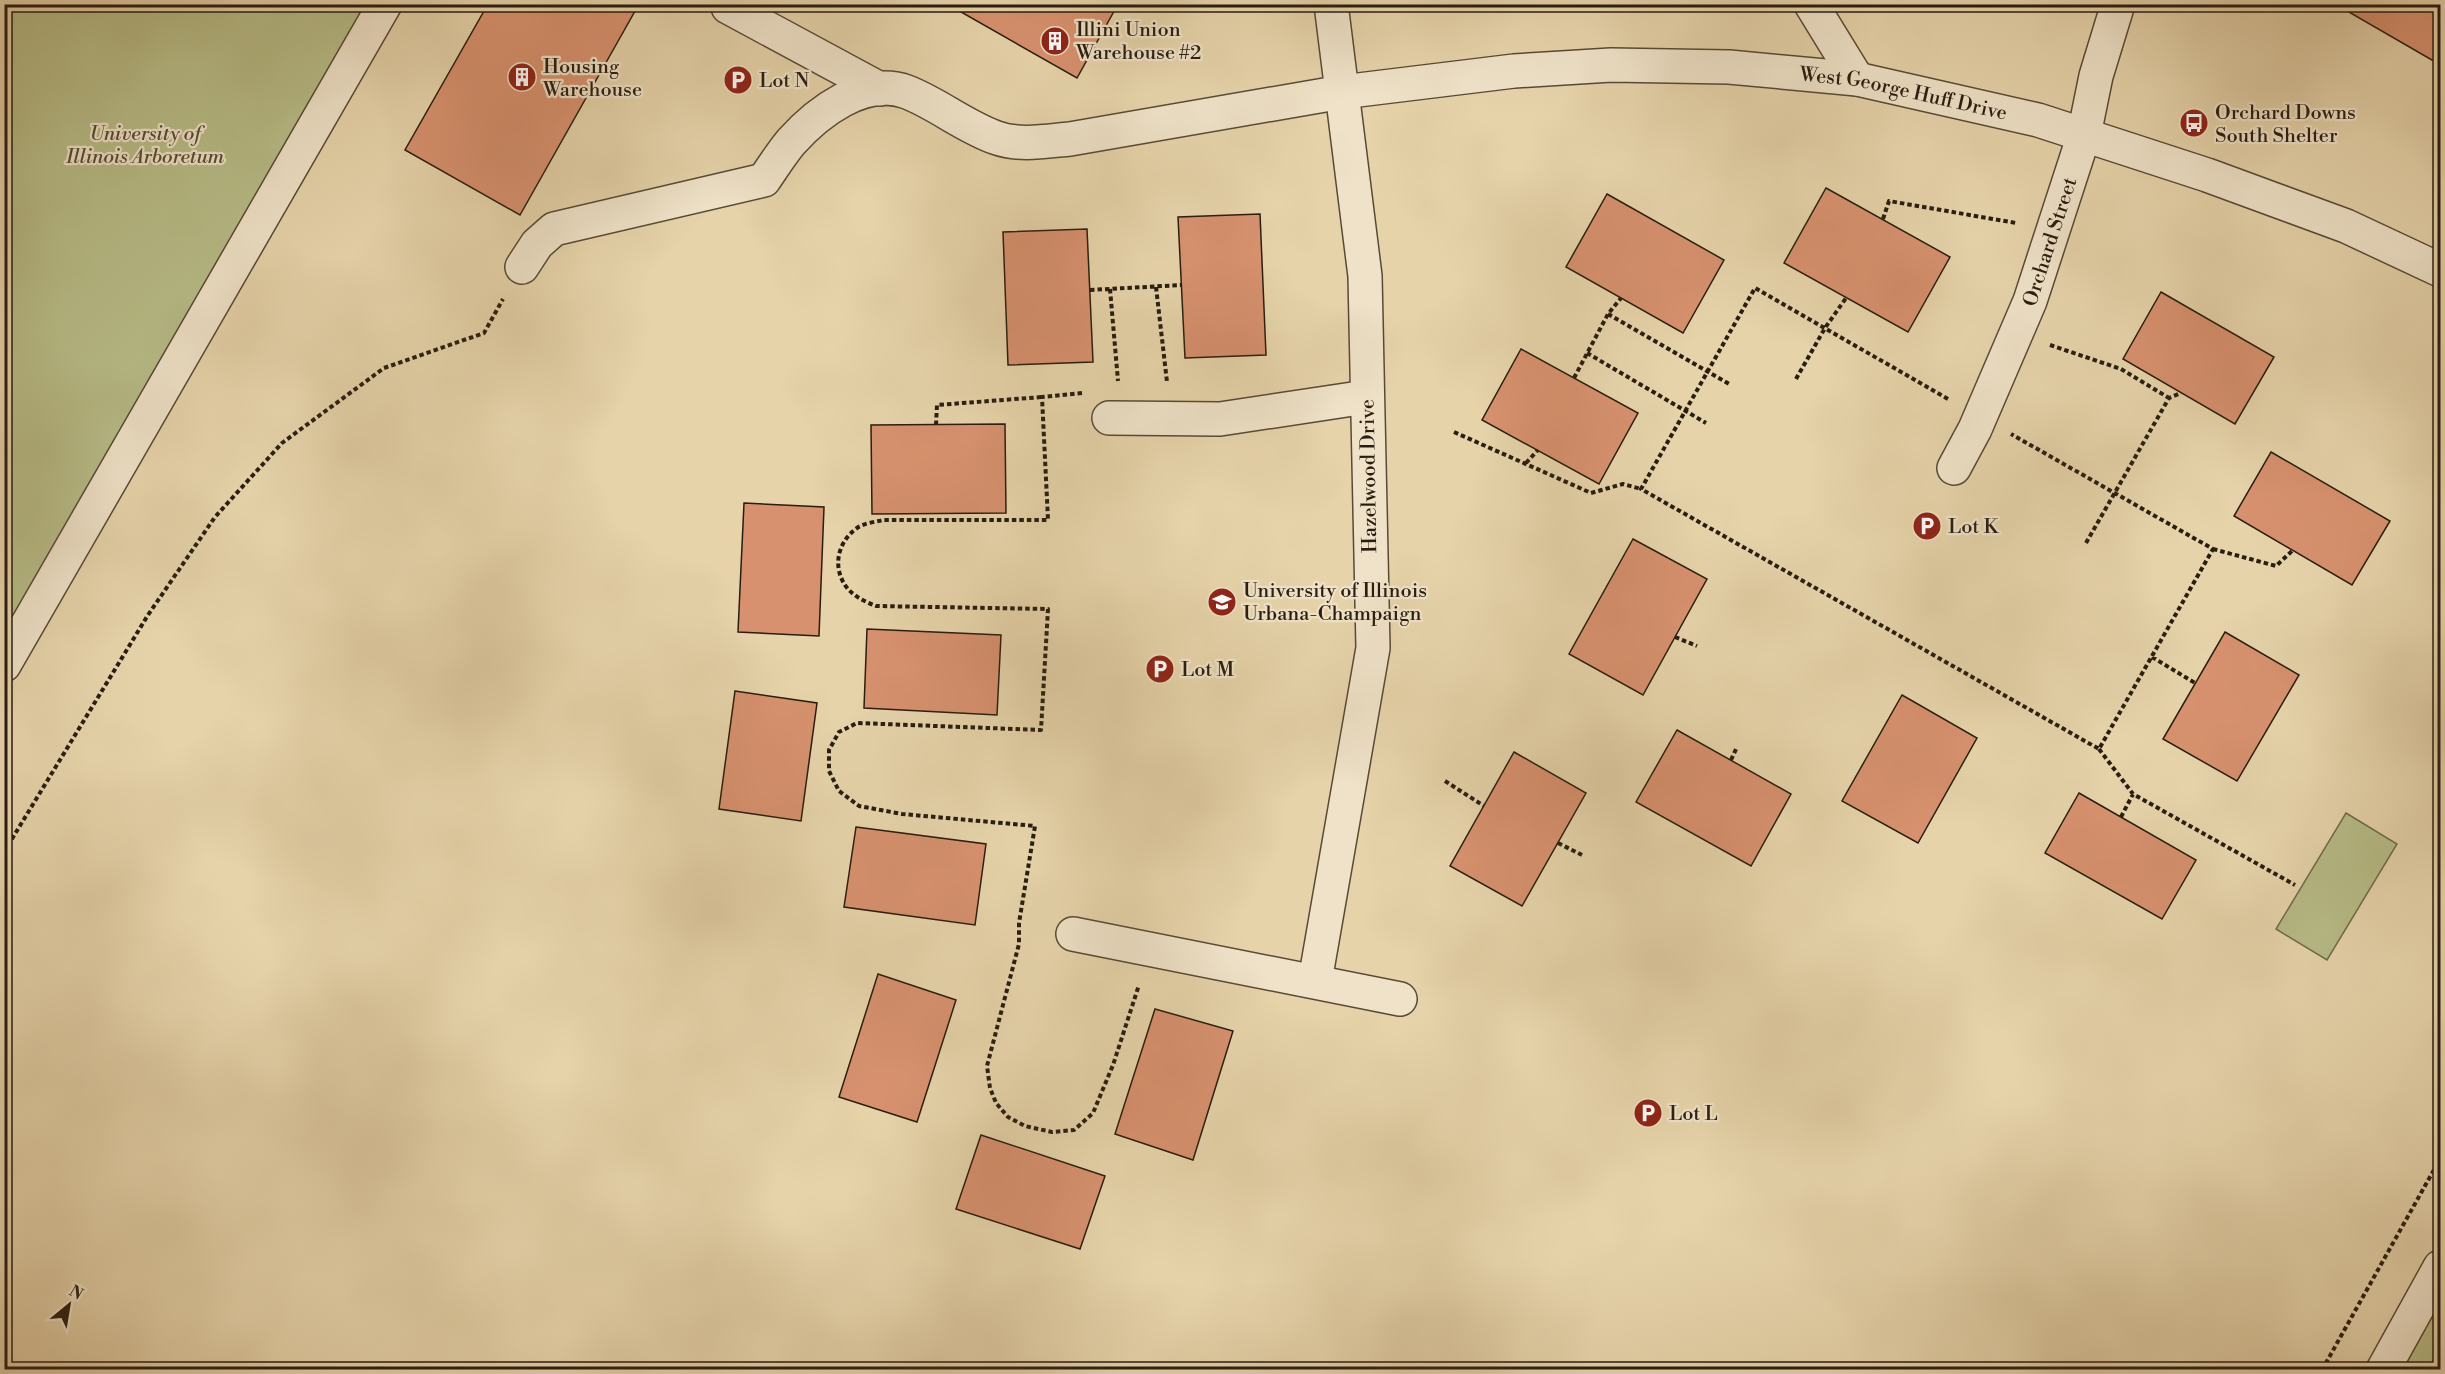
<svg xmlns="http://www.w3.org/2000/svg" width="2445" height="1374" font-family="'Libre Bodoni',serif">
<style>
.green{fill:#b7bc87;stroke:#706c4c;stroke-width:1.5}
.building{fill:#d7916e;stroke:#291d10;stroke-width:1.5}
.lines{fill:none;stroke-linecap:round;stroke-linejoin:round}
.minor-casing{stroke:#584a36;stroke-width:36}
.path{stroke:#291d10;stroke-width:4;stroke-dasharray:4.5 3;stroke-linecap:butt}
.minor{stroke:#efe2c8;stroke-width:33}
.labels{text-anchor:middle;stroke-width:4.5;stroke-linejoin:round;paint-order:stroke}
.poi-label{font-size:20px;fill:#291d10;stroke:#efe2c8;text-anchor:start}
.street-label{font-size:20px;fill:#291d10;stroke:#efe2c8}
.park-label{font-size:20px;font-style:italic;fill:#544d34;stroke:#efe2c8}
</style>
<rect width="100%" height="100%" fill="#e6d3aa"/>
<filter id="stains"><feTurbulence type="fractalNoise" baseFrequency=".00333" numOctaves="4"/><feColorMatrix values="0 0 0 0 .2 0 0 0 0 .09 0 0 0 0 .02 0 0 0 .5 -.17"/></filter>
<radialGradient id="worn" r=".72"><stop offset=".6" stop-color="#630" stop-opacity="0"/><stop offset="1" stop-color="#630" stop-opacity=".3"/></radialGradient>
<path class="green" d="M5,5H388L5,665Z
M2346,813L2397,844L2327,960L2276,929Z
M2440,1302V1348L2428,1369H2403Z"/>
<path class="building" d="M488,4H639L520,215L405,150Z
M947,4H1118L1077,78Z
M2335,4H2440V58L2437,63Z
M1826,188L1950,257L1908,332L1784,263Z
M1607,194L1724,260L1683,333L1566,267Z
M1260,214L1266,355L1185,358L1178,217Z
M1087,229L1093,362L1008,365L1003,232Z
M2161,292L2274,357L2235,424L2123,359Z
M1521,349L1638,413L1599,484L1482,420Z
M1005,424L1006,513L872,514L871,425Z
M2271,452L2390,521L2352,585L2234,516Z
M744,503L824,507L819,636L738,632Z
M1633,539L1707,579L1643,695L1569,654Z
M867,629L1001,635L997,715L864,708Z
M2225,632L2299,675L2237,781L2163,739Z
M735,691L817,703L801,821L719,809Z
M1902,695L1977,738L1918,843L1842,801Z
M1677,730L1791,794L1751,866L1636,802Z
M1514,752L1586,793L1522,906L1450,866Z
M2079,793L2196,860L2162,919L2045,853Z
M856,827L986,844L975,925L844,907Z
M878,974L956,1000L917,1122L839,1097Z
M1155,1009L1233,1031L1193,1160L1115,1134Z
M981,1135L1105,1176L1080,1249L956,1209Z"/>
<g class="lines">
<g class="minor-casing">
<g id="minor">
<path d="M730,4L728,7L880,89"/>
<path d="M1811,4L1857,79"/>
<path id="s1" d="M522,267L537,244L554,229L764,180C773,167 781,154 791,142C817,113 864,76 907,92C938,104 965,127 997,138C1019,146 1047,141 1070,139L1342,92L1514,71L1611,65L1729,67L1857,79L2038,120L2207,175L2346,226L2440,270"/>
<path d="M1109,418L1220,419L1366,397"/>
<path id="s2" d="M1954,468L1975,429L2030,301L2084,135L2096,76L2118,4"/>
<path d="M4,665L385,4"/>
<path d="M1073,934L1400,999"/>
<path d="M1315,981L1373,648L1365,276L1331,4"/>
<path d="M2383,1370L2440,1267"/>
</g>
</g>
<path class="path" d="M1883,219L1889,201L2016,223
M1156,287L1167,382
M1110,289L1118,381
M1090,290L1182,285
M1608,314L1729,384
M2050,345L2121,369L2169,398
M1587,353L1706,423
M1574,378L1608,314L1621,298
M1796,379L1825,328L1846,298
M1082,393L1042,397L1048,520H883C875,522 864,523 857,528C836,543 832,570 848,589C855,597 866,602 876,606L1048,609L1041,730L857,723L839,732L829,750V771L839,791L859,806L902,814L1035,826L1019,923V944L987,1066L990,1088L996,1103L1008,1117L1025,1126L1052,1132L1074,1130L1093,1113L1113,1065L1139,985
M1948,399L1755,288L1641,489L2099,749L2213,549L2011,434
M936,425L937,405L1042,397
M1454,432L1591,493L1623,484L1641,489
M1526,463L1538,450
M2086,543L2169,398L2181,393
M2213,549L2276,566L2293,550
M1675,637L1697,646
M2152,657L2195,683
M2099,749L2133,794L2295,885
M1731,760L1737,747
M1445,781L1484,806
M2121,817L2133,794
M1558,843L1582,855
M4,852L148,615L215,517L282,443L384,368L484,333L503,299
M2322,1370L2440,1159"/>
<use href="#minor" class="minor"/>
</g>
<defs>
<g id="building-disc" transform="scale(1.5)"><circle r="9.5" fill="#8f2418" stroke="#efe2c8"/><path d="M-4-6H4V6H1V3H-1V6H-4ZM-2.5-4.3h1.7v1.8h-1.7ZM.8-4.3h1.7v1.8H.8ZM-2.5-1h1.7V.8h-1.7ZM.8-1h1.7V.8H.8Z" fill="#fff"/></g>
<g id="parking-disc" transform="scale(1.5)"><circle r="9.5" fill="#8f2418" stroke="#efe2c8"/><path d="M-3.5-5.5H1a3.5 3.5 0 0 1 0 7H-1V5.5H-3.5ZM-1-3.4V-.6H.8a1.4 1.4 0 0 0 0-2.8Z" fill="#fff"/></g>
<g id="bus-disc" transform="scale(1.5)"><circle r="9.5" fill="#8f2418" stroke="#efe2c8"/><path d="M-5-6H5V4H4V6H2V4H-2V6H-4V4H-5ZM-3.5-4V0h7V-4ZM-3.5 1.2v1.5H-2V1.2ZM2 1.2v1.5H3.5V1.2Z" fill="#fff"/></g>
<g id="university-disc" transform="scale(1.5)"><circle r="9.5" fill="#8f2418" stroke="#efe2c8"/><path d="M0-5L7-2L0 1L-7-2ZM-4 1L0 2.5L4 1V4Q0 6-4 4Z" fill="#fff"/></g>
</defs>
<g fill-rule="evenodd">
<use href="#building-disc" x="1055" y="41"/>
<use href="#building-disc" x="522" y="77"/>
<use href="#parking-disc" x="738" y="80"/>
<use href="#bus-disc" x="2194" y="123"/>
<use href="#parking-disc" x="1927" y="526"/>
<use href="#university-disc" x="1222" y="602"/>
<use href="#parking-disc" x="1160" y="669"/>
<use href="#parking-disc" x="1648" y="1113"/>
</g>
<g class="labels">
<g class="poi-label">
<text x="1076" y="36">Illini Union<tspan x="1076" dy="23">Warehouse #2</tspan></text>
<text x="543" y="73">Housing<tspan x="543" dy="23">Warehouse</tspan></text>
<text x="759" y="87">Lot N</text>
<text x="2215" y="119">Orchard Downs<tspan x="2215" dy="23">South Shelter</tspan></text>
<text x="1948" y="533">Lot K</text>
<text x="1243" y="597">University of Illinois<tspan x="1243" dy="23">Urbana-Champaign</tspan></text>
<text x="1181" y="676">Lot M</text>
<text x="1669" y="1120">Lot L</text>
</g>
<g class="street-label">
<text dy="7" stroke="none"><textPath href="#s1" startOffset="1462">West George Huff Drive</textPath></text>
<text dy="7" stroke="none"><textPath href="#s2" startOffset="246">Orchard Street</textPath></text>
<text transform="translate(1368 476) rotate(-91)" y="7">Hazelwood Drive</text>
</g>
<g class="park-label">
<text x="145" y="140">University of<tspan x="145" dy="23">Illinois Arboretum</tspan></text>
</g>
</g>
<rect width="2445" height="1374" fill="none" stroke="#e6d3aa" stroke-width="24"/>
<rect x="6" y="6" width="2433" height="1362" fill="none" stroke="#291d10" stroke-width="3"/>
<rect x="12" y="12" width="2421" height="1350" fill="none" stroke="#291d10" stroke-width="1.5"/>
<g transform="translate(69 1305) rotate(30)" stroke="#efe2c8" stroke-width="4.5" paint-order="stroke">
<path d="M0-4.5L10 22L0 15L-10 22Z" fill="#291d10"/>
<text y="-9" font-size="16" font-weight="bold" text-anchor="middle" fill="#291d10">N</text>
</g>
<rect width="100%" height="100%" filter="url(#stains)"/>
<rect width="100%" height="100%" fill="url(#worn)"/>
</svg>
